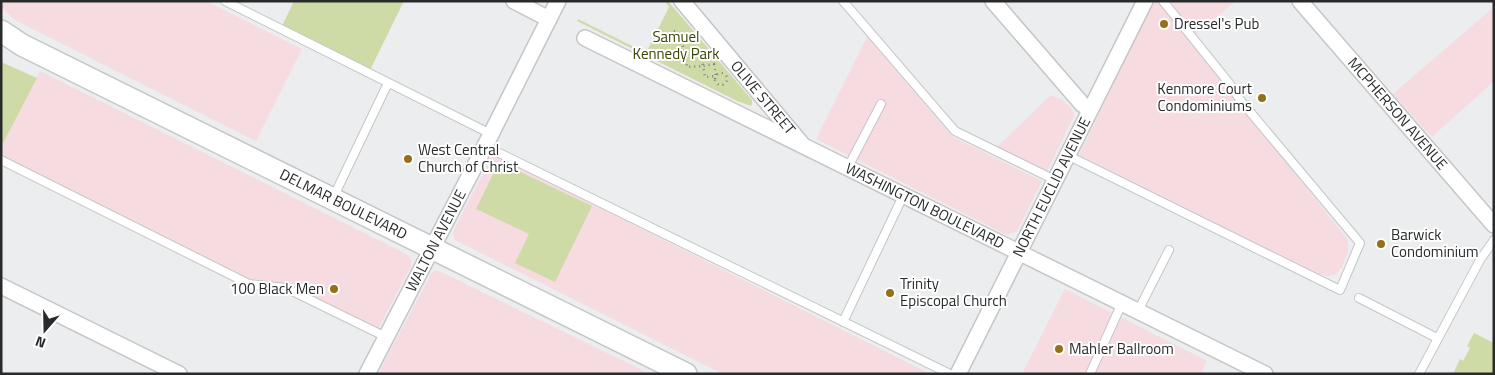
<svg xmlns="http://www.w3.org/2000/svg" width="1495" height="375" font-family="'Titillium Web',sans-serif">
<style>
.commercial{fill:#f6dbe1}
.green{fill:#cedba6}
.lines{fill:none;stroke-linecap:round;stroke-linejoin:round}
.service-casing{stroke:#c4c6c7;stroke-width:10}
.minor-casing{stroke:#c4c6c7;stroke-width:18}
.secondary-casing{stroke:#c4c6c7;stroke-width:24}
.path{stroke:#808283;stroke-width:2.5;stroke-dasharray:1 4;stroke-linecap:butt}
.service{stroke:#fff;stroke-width:8}
.minor{stroke:#fff;stroke-width:15}
.secondary{stroke:#fff;stroke-width:21}
.poi-dot{fill:#957019;stroke:#fff;stroke-width:2}
.labels{text-anchor:middle;stroke-width:4;stroke-linejoin:round;paint-order:stroke}
.poi-label{font-size:15px;fill:#292a2b;stroke:#fff;text-anchor:start}
.park-label{font-size:15px;fill:#3a4405;stroke:#fff}
.street-label{font-size:15px;fill:#292a2b;stroke:#fff}
</style>
<rect width="100%" height="100%" fill="#ebedef"/>
<path class="commercial" d="M1,1H206L302,49L256,141L15,20L1,7Z
M1154,1H1158L1348,240V252L1342,267L1335,275L1327,276L1319,274L1079,155Z
M1170,1H1236L1196,34Z
M1494,7V81L1432,137L1393,94Z
M867,37L953,137L1042,181L1017,231L1007,235L816,139Z
M40,71L408,255L412,260L411,266L378,329L284,284L247,278L1,157V147Z
M1051,95L1063,100L1073,111L1074,116L1046,173L997,147Z
M493,154L930,374H723L455,240L453,233L456,226Z
M434,271H439L642,370L645,374H378L431,274Z
M1065,289L1207,361L1201,374H1022Z"/>
<path class="green" d="M294,1H404L370,70L282,26Z
M665,1H668L752,100V104L751,106L737,101L577,21L578,19L646,53L669,7Z
M1,62L37,78L1,147Z
M499,162L592,206L555,282L515,263L529,234L476,209Z
M1474,333L1494,343V374H1453L1460,359L1463,361L1470,348L1467,346Z"/>
<g class="lines">
<g class="service-casing">
<path id="service" d="M225,1L491,134
M843,1L955,131L1055,180
M485,146L950,374
M1067,155L1340,290L1360,243L1241,101L1229,83L1163,1
M1,160L249,284L286,288L386,337
M847,169L881,104
M333,198L388,83
M1359,298L1437,338
M1138,311L1169,250
M843,322L903,196
M1090,374L1122,303
M1419,374L1480,260L1494,240"/>
</g>
<g class="minor-casing">
<g id="minor">
<path d="M514,1L549,19"/>
<path id="s1" d="M682,1L801,143"/>
<path d="M993,1L1082,104L1090,110"/>
<path id="s2" d="M1300,1L1494,225"/>
<path id="s3" d="M585,38L1265,374"/>
<path d="M1,286L179,374"/>
<path id="s4" d="M367,374L485,146L558,1"/>
<path id="s5" d="M958,374L1145,1"/>
</g>
</g>
<g class="secondary-casing">
<g id="secondary">
<path id="s6" d="M1,31L22,45L686,374"/>
</g>
</g>
<path class="path" d="M674,31L683,36V49L685,52
M700,49L703,66L687,67L685,52L701,50
M714,64L716,76L705,77L703,66Z
M715 79a6 6 0 1 1 12 0a6 6 0 1 1-12 0Z"/>
<use href="#service" class="service"/>
<use href="#minor" class="minor"/>
<use href="#secondary" class="secondary"/>
</g>
<g class="poi-dot">
<circle cx="1164" cy="24" r="5"/>
<circle cx="1262" cy="98" r="5"/>
<circle cx="408" cy="159" r="5"/>
<circle cx="1381" cy="244" r="5"/>
<circle cx="334" cy="289" r="5"/>
<circle cx="890" cy="293" r="5"/>
<circle cx="1059" cy="349" r="5"/>
</g>
<g class="labels">
<g class="poi-label">
<text x="1174" y="29">Dressel's Pub</text>
<text x="1252" y="94" text-anchor="end">Kenmore Court<tspan x="1252" dy="17">Condominiums</tspan></text>
<text x="418" y="155">West Central<tspan x="418" dy="17">Church of Christ</tspan></text>
<text x="1391" y="240">Barwick<tspan x="1391" dy="17">Condominium</tspan></text>
<text x="900" y="289">Trinity<tspan x="900" dy="17">Episcopal Church</tspan></text>
<text x="324" y="294" text-anchor="end">100 Black Men</text>
<text x="1069" y="354">Mahler Ballroom</text>
</g>
<g class="park-label">
<text x="676" y="42">Samuel<tspan x="676" dy="17">Kennedy Park</tspan></text>
</g>
<g class="street-label">
<text dy="5" stroke="none"><textPath href="#s1" startOffset="126">OLIVE STREET</textPath></text>
<text dy="5" stroke="none"><textPath href="#s2" startOffset="149">MCPHERSON AVENUE</textPath></text>
<text dy="5" stroke="none"><textPath href="#s5" startOffset="209">NORTH EUCLID AVENUE</textPath></text>
<text dy="5" stroke="none"><textPath href="#s6" startOffset="384">DELMAR BOULEVARD</textPath></text>
<text dy="5" stroke="none"><textPath href="#s3" startOffset="379">WASHINGTON BOULEVARD</textPath></text>
<text dy="5" stroke="none"><textPath href="#s4" startOffset="150">WALTON AVENUE</textPath></text>
</g>
</g>
<rect width="1495" height="375" fill="none" stroke="#292a2b" stroke-width="5"/>
<g transform="translate(45 330) rotate(200)" stroke="#ffffff" stroke-width="4" paint-order="stroke">
<path d="M0-4L9 19L0 12L-9 19Z" fill="#292a2b"/>
<text y="-8" font-size="14" font-weight="bold" text-anchor="middle" fill="#292a2b">N</text>
</g>
</svg>
